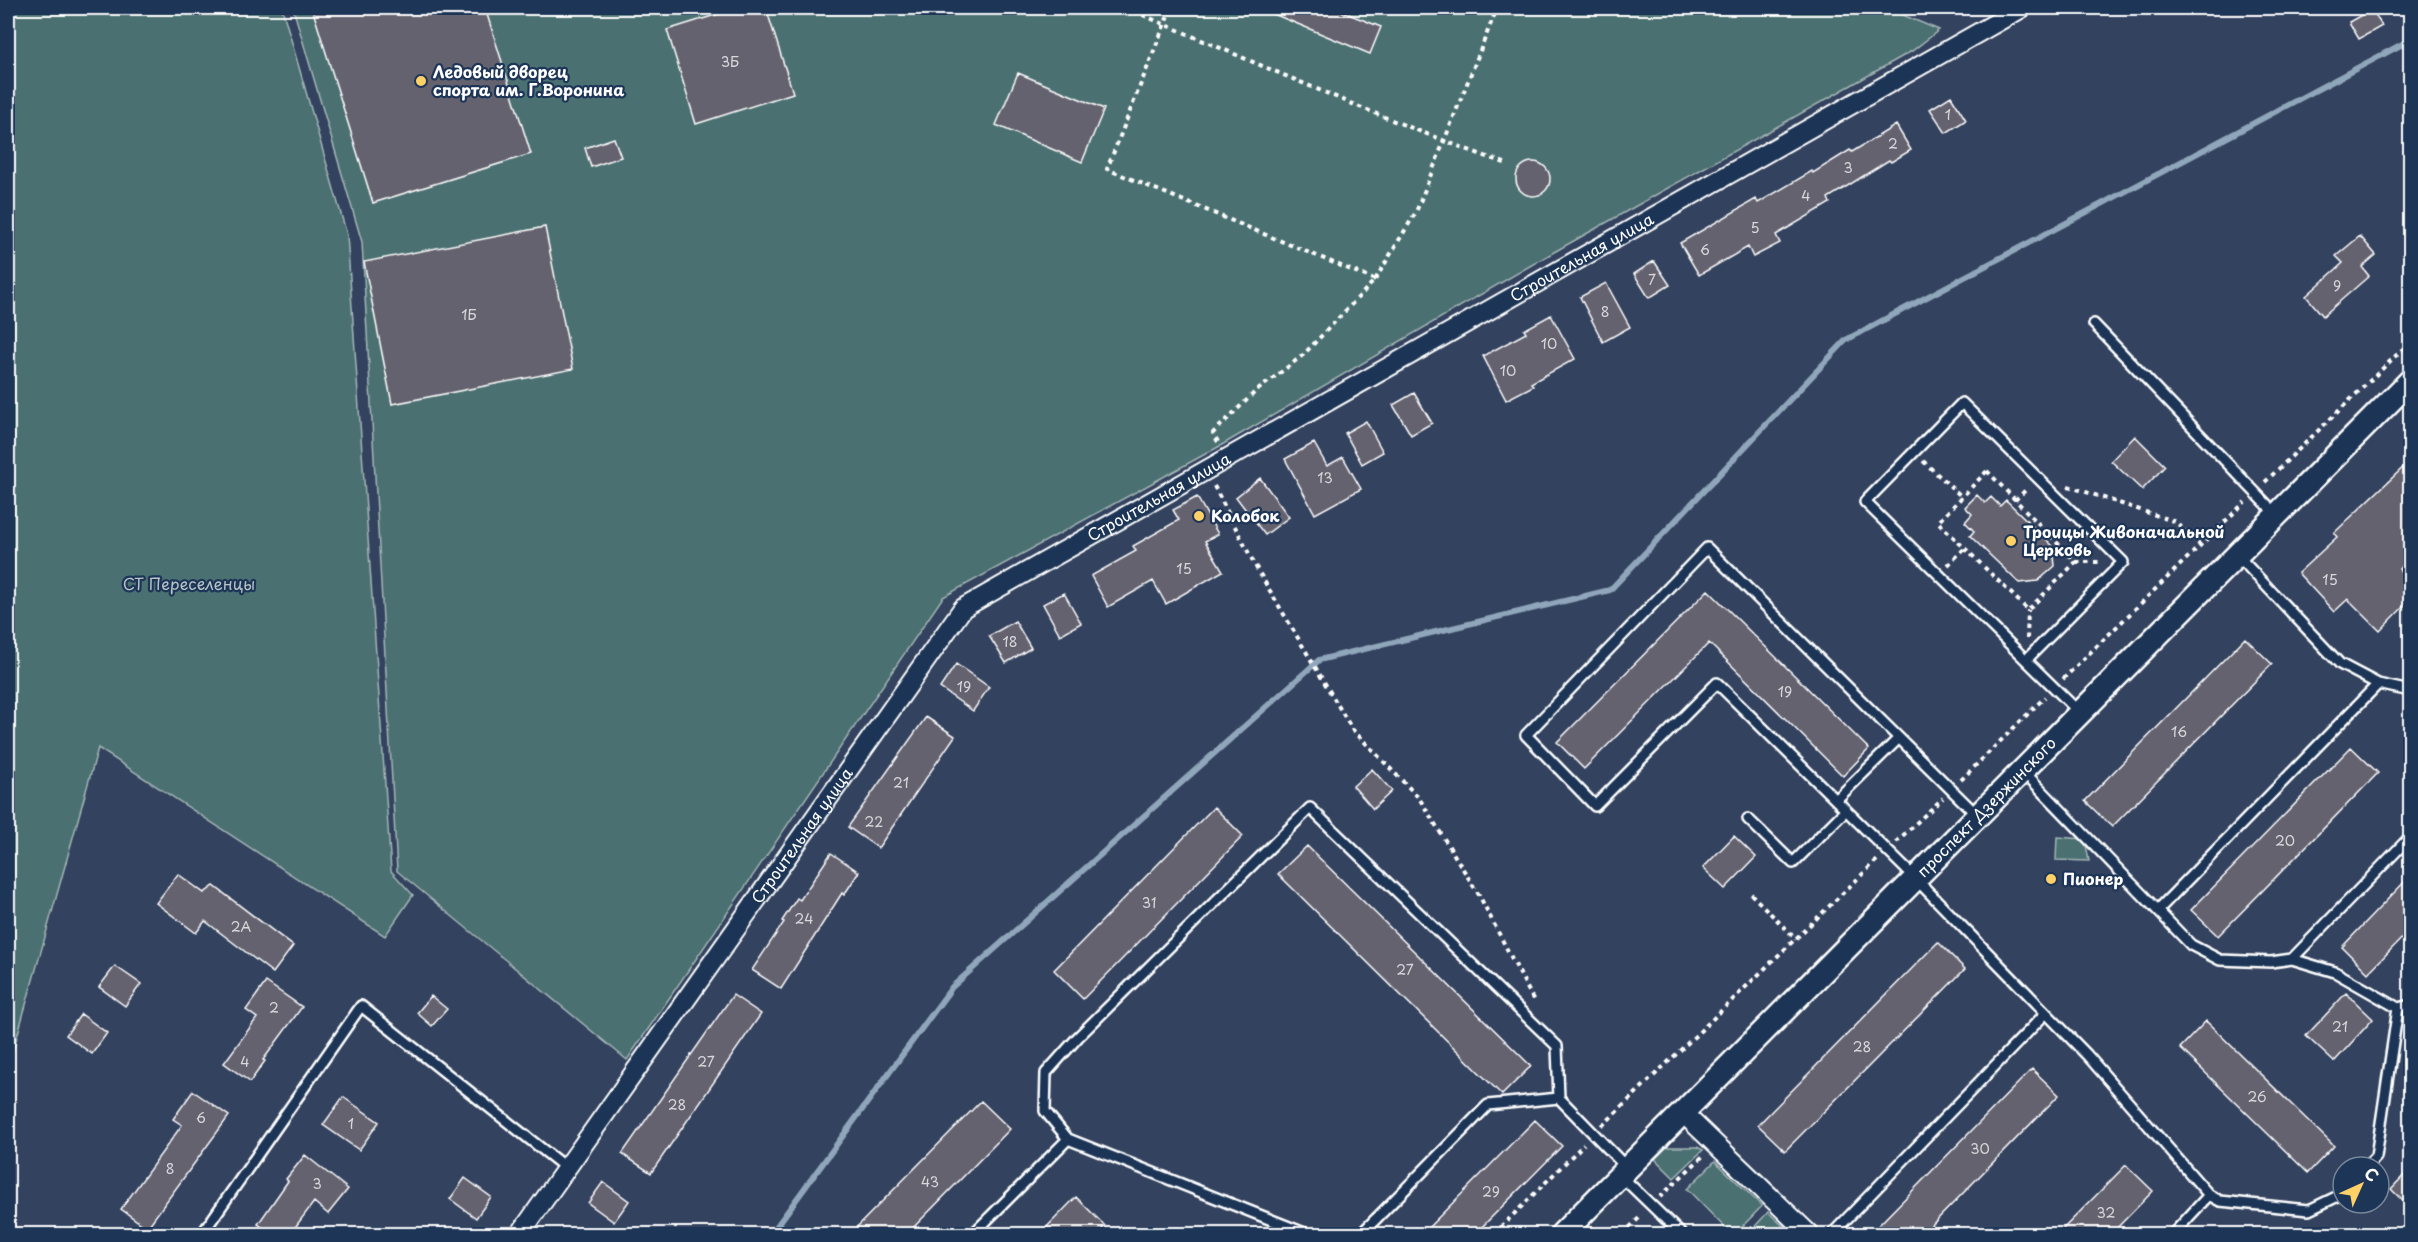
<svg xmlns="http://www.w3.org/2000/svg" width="2418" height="1242" font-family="'Playpen Sans',sans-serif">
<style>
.green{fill:#4b6f71;stroke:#a5b7b8;stroke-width:1.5}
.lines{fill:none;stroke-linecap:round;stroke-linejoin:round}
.stream{stroke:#90a6bb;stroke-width:6}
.building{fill:#656270;stroke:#fff;stroke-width:1.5}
.service-casing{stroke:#fff;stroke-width:14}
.minor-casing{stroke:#fff;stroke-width:22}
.tertiary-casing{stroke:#fff;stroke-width:27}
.path{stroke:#fff;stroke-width:4;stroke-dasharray:4.5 4.5;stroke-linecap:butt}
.service{stroke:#1d3557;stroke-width:9}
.minor{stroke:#1d3557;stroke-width:18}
.tertiary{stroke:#1d3557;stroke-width:22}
.poi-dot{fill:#ffd166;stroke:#1d3557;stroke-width:2}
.labels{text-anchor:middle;stroke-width:4.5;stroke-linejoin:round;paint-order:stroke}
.number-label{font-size:14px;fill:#d8d8db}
.poi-label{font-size:16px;font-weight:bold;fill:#fff;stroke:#1d3557;text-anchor:start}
.street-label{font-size:16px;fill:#fff;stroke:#1d3557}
.park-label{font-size:16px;fill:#b7c5c6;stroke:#1d3557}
</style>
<rect width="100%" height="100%" fill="#33425e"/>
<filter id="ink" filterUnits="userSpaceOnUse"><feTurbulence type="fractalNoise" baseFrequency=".0167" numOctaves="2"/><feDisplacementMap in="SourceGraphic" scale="12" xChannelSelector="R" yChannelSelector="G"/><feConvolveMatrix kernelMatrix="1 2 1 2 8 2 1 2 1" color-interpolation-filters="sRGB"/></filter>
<g filter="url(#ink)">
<path class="green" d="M8,8H282L347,235L391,871L413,895L385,936L98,748L8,1069Z
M293,8H1886L1939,30L1912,51L1554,252L1220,446L943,597L627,1060L397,871L362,242Z
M2057,837L2085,839L2089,861L2056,860Z
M1667,1147H1697L1703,1150L1674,1178L1655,1159Z
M1715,1161L1762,1206L1735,1234H1731L1687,1189Z
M1768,1212L1792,1234H1748Z"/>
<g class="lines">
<path class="stream" d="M771,1234L952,987L1319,660L1610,590L1846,340L2410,40"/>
</g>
<path class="building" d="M312,8H485L531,154L373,203Z
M738,8H766L793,93L696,124L667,30Z
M1259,8H1333L1381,27L1370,54Z
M2372,9L2382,26L2359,39L2349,22Z
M1018,73L1104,109L1082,162L996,125Z
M1951,96L1966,120L1946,133L1930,109Z
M1896,125L1911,150L1891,162L1889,160L1828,198L1830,203L1776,235L1780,243L1753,257L1748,247L1699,275L1680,243L1756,199L1758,203L1812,171L1813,173L1850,150L1852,152Z
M614,138L621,157L591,167L585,148Z
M1516 179a17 17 0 1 1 34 0a17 17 0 1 1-34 0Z
M545,227L573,369L392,404L364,262Z
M2360,236L2376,255L2362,267L2369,276L2323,316L2306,296L2343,263L2336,256Z
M1654,261L1670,285L1649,298L1634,274Z
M1606,283L1630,327L1603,342L1580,297Z
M1551,315L1575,359L1531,383L1533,386L1506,400L1483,356L1526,333L1524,330Z
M1414,393L1432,423L1411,435L1393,405Z
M1366,421L1383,452L1362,464L1345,433Z
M2135,436L2165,466L2142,490L2111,461Z
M1314,443L1327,466L1343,457L1361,489L1315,514L1285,459Z
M2410,461V557L2399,569L2410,581V600L2380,631L2348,599L2334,612L2298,573L2337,537L2334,533Z
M1260,478L1289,517L1265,535L1236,497Z
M1977,495L1985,503L1991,497L2000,506L2006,500L2053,546L2055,566L2038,581L2019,583L1970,536L1974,531L1965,522L1972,514L1965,507Z
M1197,497L1218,534L1205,541L1223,571L1166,604L1153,581L1108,607L1091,576L1136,551L1133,546L1179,520L1173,510Z
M1708,590L1869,749L1843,776L1709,643L1584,769L1557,742Z
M1064,593L1081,623L1060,635L1043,604Z
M1015,621L1031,648L1006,663L989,636Z
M2245,638L2272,664L2112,827L2085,801Z
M956,664L989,687L973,711L940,688Z
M926,717L955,736L878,848L848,827Z
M2351,747L2378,773L2218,936L2191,910Z
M1372,769L1392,791L1373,809L1353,786Z
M1214,807L1243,836L1083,999L1054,970Z
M1734,836L1756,857L1725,889L1703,868Z
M1307,846L1531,1066L1502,1095L1278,874Z
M831,853L859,872L844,895L842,893L781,989L752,970L784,922L782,921L797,898L800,900Z
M178,874L204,893L214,886L293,946L273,973L205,921L196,933L156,903Z
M2410,876V930L2368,973L2342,947Z
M1938,942L1965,969L1785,1151L1758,1125Z
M115,966L141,984L125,1006L99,987Z
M266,982L302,1007L263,1060L265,1061L250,1082L224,1063L257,1018L246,1010Z
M2346,993L2373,1019L2334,1062L2306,1036Z
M733,995L761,1014L651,1173L622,1154Z
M431,996L447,1009L432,1026L417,1013Z
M81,1014L107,1033L92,1054L66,1035Z
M2206,1021L2334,1146L2308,1173L2180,1048Z
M2032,1069L2059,1095L1923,1234H1870Z
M193,1091L229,1116L147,1228L121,1209L182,1125L173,1119Z
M343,1097L379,1122L359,1150L323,1125Z
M981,1101L1010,1129L907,1234H850Z
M1535,1120L1562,1146L1475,1234H1422Z
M305,1155L348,1189L328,1214L314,1202L290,1234H272L258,1224L288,1181L286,1179Z
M2126,1165L2153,1191L2111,1234H2058Z
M2410,1169V1208L2391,1189Z
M465,1178L491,1197L476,1218L450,1199Z
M603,1182L629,1201L614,1222L588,1203Z
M1076,1197L1105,1226L1097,1234H1040Z"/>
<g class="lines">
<g class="service-casing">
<path id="service" d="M2094,324L2277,515
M2237,555L2340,664L2378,684L2410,691
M2027,659L2123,562L1962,403L1865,502L2080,713
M1899,738L1707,548L1526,735L1595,806L1717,683L1915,878L2087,1055L2209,1195L2220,1201L2309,1210L2336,1197L2343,1190
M2023,771L2191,945L2220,960L2271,962L2292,959L2335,972L2398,1008L2410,1005
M1836,800L1899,738L1977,815
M1748,819L1793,863L1846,810
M2158,910L2378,684
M2292,959L2410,837
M2366,1167L2376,1157L2398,1008
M1620,1175L1681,1234
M202,1234L361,1006L566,1168
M973,1234L1068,1139
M1307,1234L1068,1139L1045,1111L1046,1073L1078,1037L1310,808L1557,1046L1559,1098L1627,1168
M1361,1234L1488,1105L1559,1098
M1832,1234L2046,1013
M2173,1234L2209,1195"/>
</g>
<g class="minor-casing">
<g id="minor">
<path d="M1683,1113L1809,1234"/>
<path id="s1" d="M520,1234L963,608L2022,8"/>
</g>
</g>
<g class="tertiary-casing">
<g id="tertiary">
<path id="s2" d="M1562,1234L2410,381"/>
</g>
</g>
<path class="path" d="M1126,8C1253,61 1378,118 1507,164
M1171,8L1107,169L1375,280
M1218,442L1213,433L1254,393L1303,355L1375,280L1416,212L1497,8
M1923,461L1962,497
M1987,471L2076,562L2028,610L1938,522Z
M2265,482L2410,342
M1214,486L1257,569L1352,729L1419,798L1479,895L1535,1003
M2068,486L2176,522L2201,546
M2015,500L2028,488
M2076,562H2103
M1948,565L1965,548
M2027,639L2028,610
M2063,679L2245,502
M1961,780L2045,697
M1896,842L1943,798
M1751,894L1796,939
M1602,1126L1877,860
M1660,1197L1703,1156
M1494,1234L1584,1144
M1623,1234L1642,1215"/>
<use href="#service" class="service"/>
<use href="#minor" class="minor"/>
<use href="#tertiary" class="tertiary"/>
</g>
</g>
<g class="poi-dot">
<circle cx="421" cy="81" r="6"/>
<circle cx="1199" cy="516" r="6"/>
<circle cx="2011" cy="541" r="6"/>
<circle cx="2051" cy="879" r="6"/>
</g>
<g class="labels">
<g class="number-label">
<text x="730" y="67">3Б</text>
<text x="1948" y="120">1</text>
<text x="1893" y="149">2</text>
<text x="1848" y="173">3</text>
<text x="1806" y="201">4</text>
<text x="1755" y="233">5</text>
<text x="1705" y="255">6</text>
<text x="1652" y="285">7</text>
<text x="2337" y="291">9</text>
<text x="1605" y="317">8</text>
<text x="469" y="320">1Б</text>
<text x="1549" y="349">10</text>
<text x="1508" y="376">10</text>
<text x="1325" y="483">13</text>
<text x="1184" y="574">15</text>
<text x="2330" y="585">15</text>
<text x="1010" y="647">18</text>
<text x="964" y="692">19</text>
<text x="1785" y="697">19</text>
<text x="2179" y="737">16</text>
<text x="901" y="788">21</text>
<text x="874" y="827">22</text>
<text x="2285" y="846">20</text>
<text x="1149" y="908">31</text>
<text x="804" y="924">24</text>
<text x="241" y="932">2А</text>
<text x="1405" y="975">27</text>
<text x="274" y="1013">2</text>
<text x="2340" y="1032">21</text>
<text x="1862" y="1052">28</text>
<text x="245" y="1067">4</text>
<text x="706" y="1067">27</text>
<text x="2257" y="1102">26</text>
<text x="677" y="1110">28</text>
<text x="201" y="1123">6</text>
<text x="351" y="1129">1</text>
<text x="1980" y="1154">30</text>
<text x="170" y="1174">8</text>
<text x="930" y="1187">43</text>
<text x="317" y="1189">3</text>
<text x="1491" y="1197">29</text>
<text x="2106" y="1218">32</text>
</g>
<g class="poi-label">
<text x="433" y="78">Ледовый дворец<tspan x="433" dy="18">спорта им. Г.Воронина</tspan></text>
<text x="1211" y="522">Колобок</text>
<text x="2023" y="538">Троицы Живоначальной<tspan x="2023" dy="18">Церковь</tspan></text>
<text x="2063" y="885">Пионер</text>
</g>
<g class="street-label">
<text dy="6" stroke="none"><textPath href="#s1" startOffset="1478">Строительная улица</textPath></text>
<text dy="6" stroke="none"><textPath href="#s1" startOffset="992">Строительная улица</textPath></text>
<text dy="6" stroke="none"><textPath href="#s2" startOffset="602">проспект Дзержинского</textPath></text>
<text dy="6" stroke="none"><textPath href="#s1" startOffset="488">Строительная улица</textPath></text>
</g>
<g class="park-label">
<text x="189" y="590">СТ Переселенцы</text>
</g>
</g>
<rect width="2418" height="1242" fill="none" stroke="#1d3557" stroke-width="30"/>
<rect x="15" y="15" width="2388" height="1212" fill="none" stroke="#fff" stroke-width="2" filter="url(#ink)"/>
<g transform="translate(2361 1185) rotate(45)"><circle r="28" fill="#1d3557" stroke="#77869a" stroke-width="1.5"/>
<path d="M0-4.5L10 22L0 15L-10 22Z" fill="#ffd166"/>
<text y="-9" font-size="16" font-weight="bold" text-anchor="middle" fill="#ffffff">С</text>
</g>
</svg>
